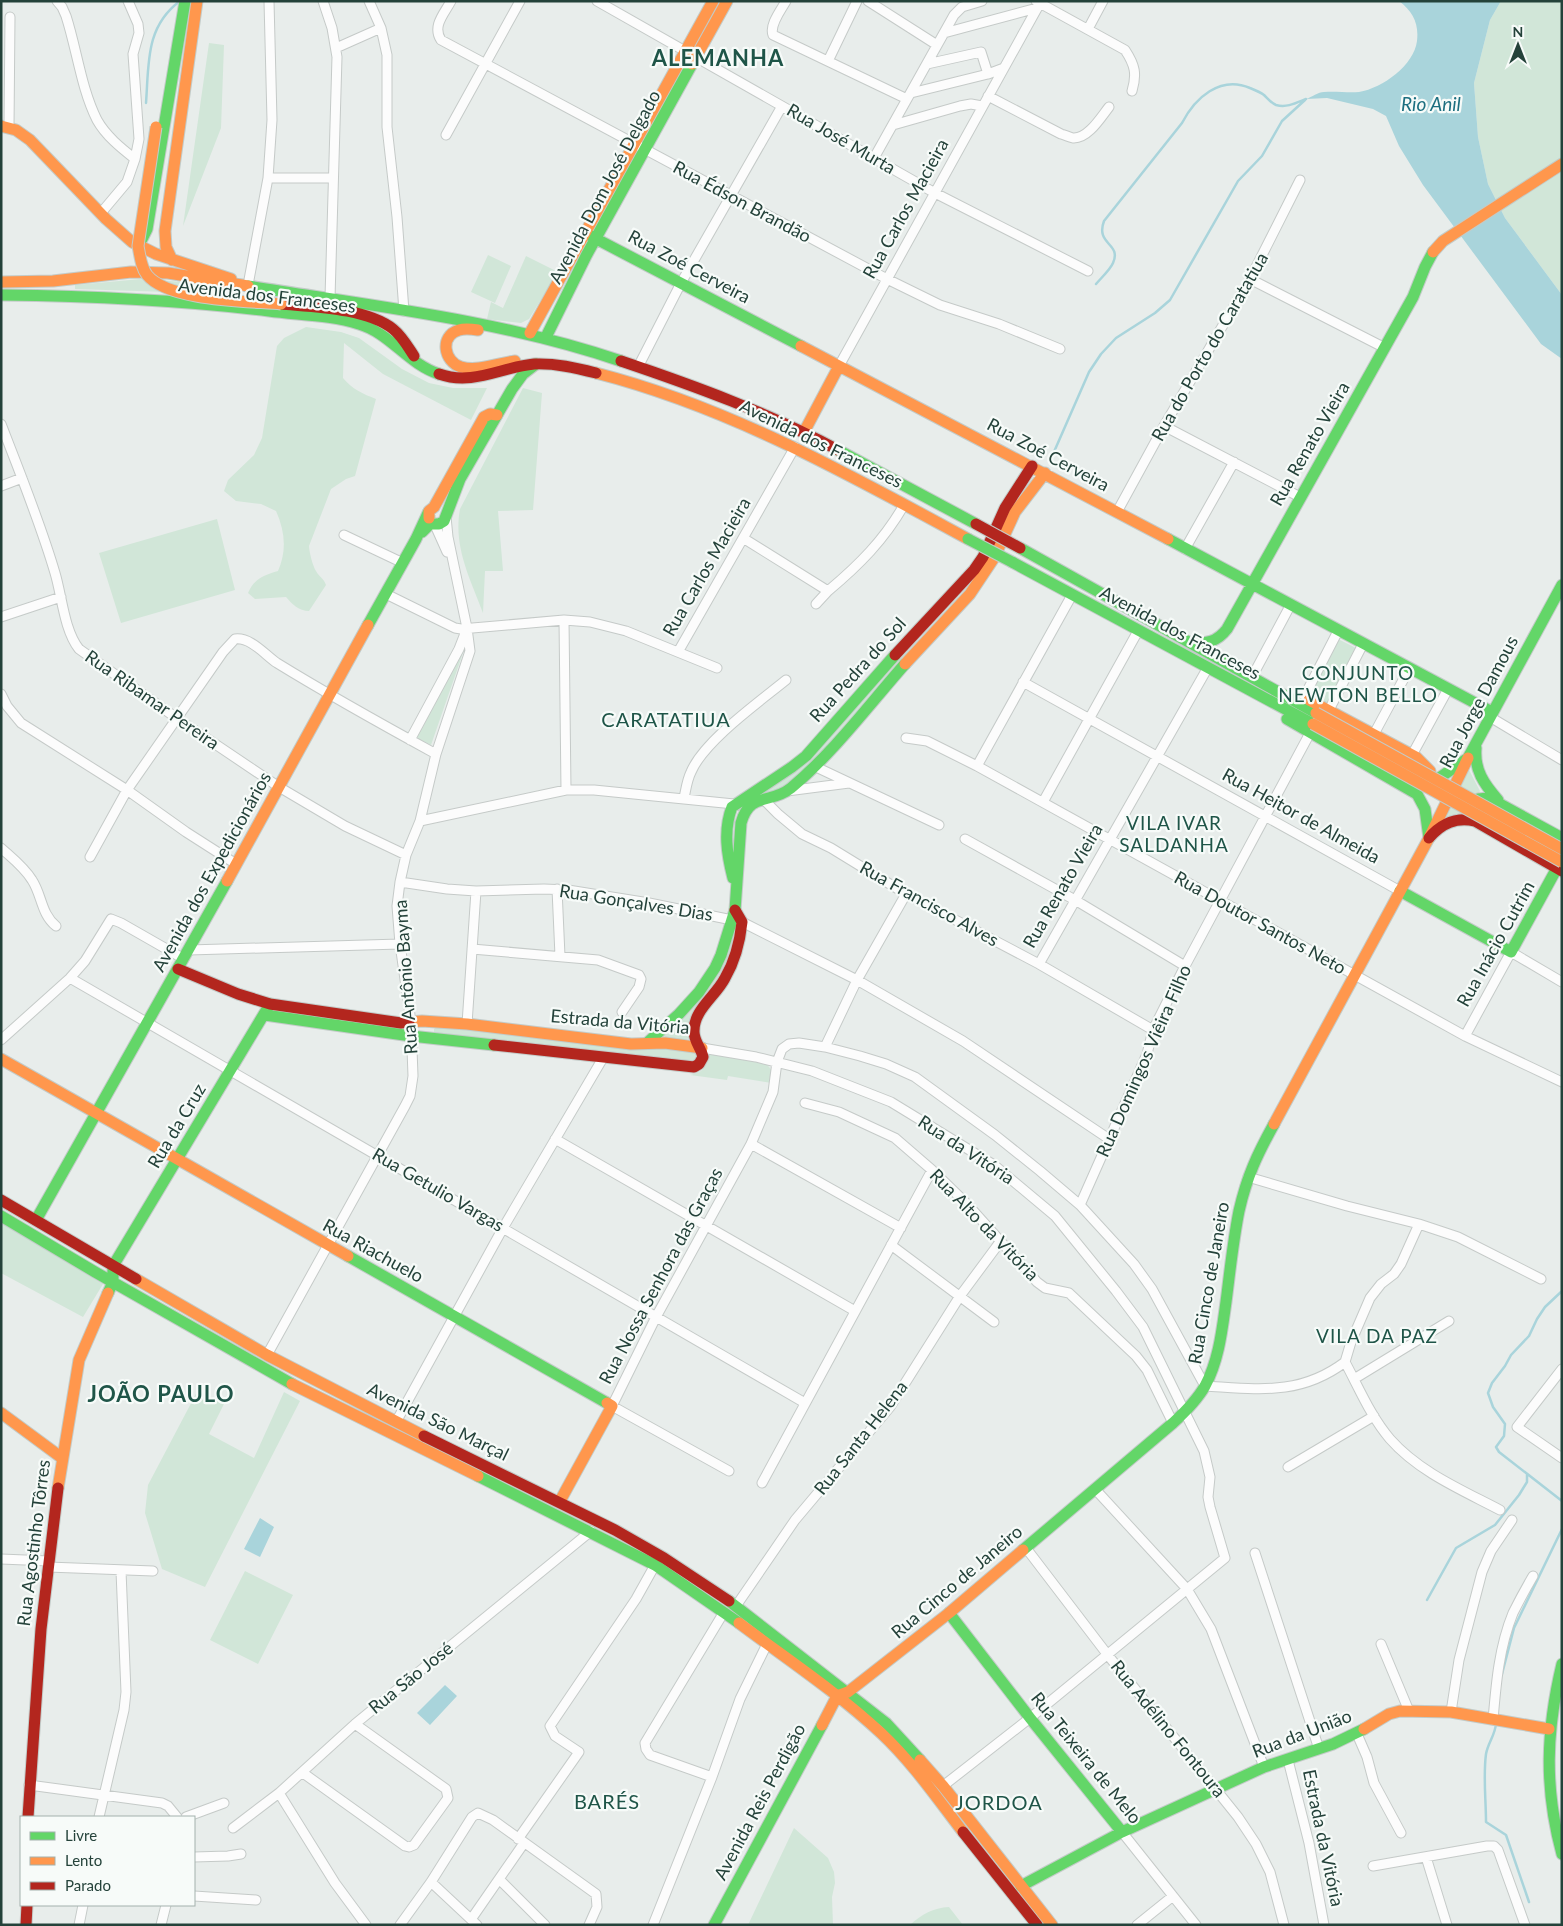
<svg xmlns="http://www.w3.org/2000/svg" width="1563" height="1926" font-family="Lato,sans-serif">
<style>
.green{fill:#d1e6d8}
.water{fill:#a9d4db}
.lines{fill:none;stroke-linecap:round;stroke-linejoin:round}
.stream{stroke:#a9d4db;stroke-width:2.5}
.street-casing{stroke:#c5cac8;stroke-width:11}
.fast-casing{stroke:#c3cbc8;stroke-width:13}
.slow-casing{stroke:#c3cbc8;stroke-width:13}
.jam-casing{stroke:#c3cbc8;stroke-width:13}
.street{stroke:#fcfcfc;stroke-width:9}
.fast{stroke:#63d668;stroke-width:11}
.slow{stroke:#ff974d;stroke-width:11}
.jam{stroke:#b3261e;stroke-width:11}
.fast-bridge-casing{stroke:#c3ccc9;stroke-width:13;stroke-linecap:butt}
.slow-bridge-casing{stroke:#c3ccc9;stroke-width:13;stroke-linecap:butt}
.jam-bridge-casing{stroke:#c3ccc9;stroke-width:13;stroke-linecap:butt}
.fast-bridge{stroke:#63d668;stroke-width:11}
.slow-bridge{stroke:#ff974d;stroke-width:11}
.jam-bridge{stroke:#b3261e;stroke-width:11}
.labels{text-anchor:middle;stroke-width:4.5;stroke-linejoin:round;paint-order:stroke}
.street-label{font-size:18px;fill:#24423a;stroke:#f7fbf9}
.water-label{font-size:19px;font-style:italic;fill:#1c6f80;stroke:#f7fbf9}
.neighbourhood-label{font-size:19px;letter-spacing:1px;fill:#1f5548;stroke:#f7fbf9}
.quarter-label{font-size:20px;letter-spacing:1px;fill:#1f5548;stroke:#f7fbf9}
.district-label{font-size:22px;font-weight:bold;letter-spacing:1px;fill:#1f5548;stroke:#f7fbf9}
</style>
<rect width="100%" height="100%" fill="#e8edeb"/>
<path class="green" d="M1501,1H1562V295L1505,218L1488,184L1478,137L1474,83L1490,20Z
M209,43L224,45L221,128L183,226Z
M488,255L511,266L495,303L471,292Z
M526,256L558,272L529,319L521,323L487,319L491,302L503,308Z
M141,279L183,282L182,289L168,292L75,289V285Z
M306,327L341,332L359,338L402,369L429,383L453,388H487L471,420L383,374L344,343L343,378C352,389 363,394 376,399L355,476L346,479L331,489L309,546C309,551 313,567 316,571C319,577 323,577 326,585L309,611C299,611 292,604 286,597L255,599L248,593C254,579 264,575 278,571C287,551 285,531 276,511L261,504L236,501L224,491L228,480L254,455L262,438L277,346L284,338Z
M523,388L542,393L533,510L498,511L503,571H485L483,613C470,578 453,547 460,509Z
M217,519L235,590L121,623L99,553Z
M926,630L814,763L790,785L768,794L766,792Z
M1338,639L1356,648L1328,704L1310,695Z
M464,650L431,745L415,737Z
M1468,768L1480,791L1469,814L1443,819Z
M735,924L738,925L729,956L722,973L689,1038L685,1040L666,1038L664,1035L699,998Z
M438,1026L667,1047L696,1052L698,1057L696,1062L434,1033V1029Z
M710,1052L763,1063C773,1067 772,1073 772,1083L728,1076L727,1080L690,1075C708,1071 703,1066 710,1052Z
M1,1223L103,1284L83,1317L1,1273Z
M198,1390L224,1404L209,1434L254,1458L284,1392L300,1401L205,1587L162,1569L145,1513L148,1485Z
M245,1571L293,1595L258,1664L210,1640Z
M794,1828L828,1858L834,1872L835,1883L832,1897L833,1925H748Z
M949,1907L963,1925H910C922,1914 933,1908 949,1907Z"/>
<path class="water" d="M1399,1H1501L1490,20L1474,83L1478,137L1488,184L1505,218L1562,295V359L1541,344L1423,185L1399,146L1386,116L1373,109L1327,98L1306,99C1312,97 1318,92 1324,92C1336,91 1348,93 1359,92C1383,88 1414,65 1417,41C1419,23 1413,12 1399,1Z
M260,1518L274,1527L260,1557L244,1549Z
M445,1685L457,1696L430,1725L417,1713Z"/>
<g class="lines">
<path class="stream" d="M146,103C149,64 145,27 180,1
M1096,284C1101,278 1110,270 1113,263C1122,243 1095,245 1104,221L1182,123C1195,98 1220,75 1250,88C1255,90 1260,92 1264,95C1268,99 1271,103 1276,105C1287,108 1296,103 1306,99
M1050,461L1089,372L1101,354L1116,338L1155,313L1170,300L1238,181L1262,156L1282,121L1305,100
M1562,1291L1545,1307L1537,1319L1529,1336L1511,1355L1505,1366L1492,1383L1488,1393L1493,1407L1505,1424L1504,1436L1496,1447L1499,1452L1562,1501
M1427,1600L1456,1548L1495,1525L1519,1495L1527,1482V1475
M1502,1674L1514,1628L1562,1529
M1496,1724C1495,1735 1488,1743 1486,1754C1483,1776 1486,1800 1486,1822L1506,1835L1529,1902"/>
<g class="street-casing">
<path id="street" d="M57,1L62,7L66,16C77,50 81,88 97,120C106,136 121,148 135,159
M323,1L332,28L337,57L330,298
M369,1L381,28L387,55V127L397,217L404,311
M451,1C444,14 432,26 441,40L887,279L940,305L999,324L1060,349
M597,1L935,193L1088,271
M786,1C781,10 769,25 773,35L907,99
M868,1L937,45
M1036,1L1125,50C1135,65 1137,74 1132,91
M1088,29L1103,1
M944,33L1037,8
M336,48L381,28
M828,61L857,1
M927,64L981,52L988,74
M911,93L988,74L1004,68
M988,96L1061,134C1065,135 1069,137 1073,138C1088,139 1101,117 1109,107
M893,125L960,106L971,104L982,106
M9,127L10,17
M446,135L520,1
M874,158L954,15L962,7L982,1
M268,178H332
M101,213L127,182L135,159L139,139L133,54L139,33L138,24L128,1
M1250,279L1385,348
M248,285L268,178L272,120L269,1
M839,366L1040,3
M638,367L681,283L782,106
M1,424C20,473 40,522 55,573C62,596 64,630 79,649L178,719L279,787L345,826L406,855
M1164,426L1300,497
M1,486L22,478
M1117,512L1164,426L1250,279L1300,180
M434,523L447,552
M344,535L403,563
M743,538L828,591C859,565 884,540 904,505
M1185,549L1234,462
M386,594L455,628L461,629L564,620L590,622L626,631L717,668
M816,604L828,591
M1,617L61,597
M564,620L566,790
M678,652L795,447
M1252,677L1290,606
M1023,682L1400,891
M1,694L7,706L21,723L127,790L186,832L236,864
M1304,697L1338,631
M1329,710L1363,644
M1490,717L1562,760
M1374,734L1409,669
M906,738L927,741L977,766L1465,1036L1562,1082
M410,740L459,649L466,631
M1412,755L1448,689
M977,766L1072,595
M816,767L939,825
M787,791L849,783
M684,798C686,789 687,780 691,772C704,741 759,702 786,680
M763,799L778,814L802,834L831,848L906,894L1039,964L1153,1030
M1043,802L1138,631
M420,821L566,790H594L734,804
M965,839L1075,900L1185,966
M1,848C12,858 24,867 32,880C42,895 41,914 56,926
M90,857L127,790L223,652L235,639C251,637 265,655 277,663C329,695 383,725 436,754
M400,882L447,889L476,891L544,889L568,890L649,903L742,922L857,980L963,1041L1109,1139
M557,889L560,956
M472,949L598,960L639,975L641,979L639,987L622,1012
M189,950L400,944
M1039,964L1207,669
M70,978L805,1403
M467,1024L476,891
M1465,1036L1511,952L1562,982
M1,1040L70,978L85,961L111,919L121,923L184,959
M825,1047L857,980L906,894
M702,1048L756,1057L812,1071L891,1102L994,1165L1055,1216L1116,1291L1143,1327L1204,1451L1210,1477L1208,1497L1210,1507L1225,1558L1030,1718L943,1786
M805,1103L839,1112L895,1138L932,1170L968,1205L1037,1282L1045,1288L1069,1293L1136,1356L1147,1370L1173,1423
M555,1139L855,1311
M751,1144L901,1228
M1248,1177L1347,1206L1419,1224L1458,1237L1541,1279
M1080,1205L1147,1054L1153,1030L1185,966L1310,733
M891,1245L994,1322
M267,1355L405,1106L410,1096L413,1076L411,1022L400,944L397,906L400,882L406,855L420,821L436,754L470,651L467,628L448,537L446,517
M1345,1362C1359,1388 1371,1417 1390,1439C1419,1472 1462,1490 1500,1510
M1345,1362L1351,1342L1370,1298L1381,1284L1394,1274L1401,1264L1419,1224
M1562,1369L1517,1427L1562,1458
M1354,1379L1449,1321
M396,1422L503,1228L603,1058
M1288,1467L1374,1416
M729,1471L612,1406L656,1317L751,1144L773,1092L777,1062L782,1049L789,1044L799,1043L825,1047L860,1056L886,1064L915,1077L995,1135L1040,1171L1080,1205L1134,1264L1152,1289L1205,1386C1258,1389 1300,1396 1345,1362
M762,1483L932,1170
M1095,1489L1187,1589L1211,1629L1264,1767
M1026,1548L1107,1654L1238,1817L1256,1844L1270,1872L1284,1925
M1255,1553L1319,1749
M1,1559L49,1561
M48,1567L153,1571
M736,1606L795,1520L890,1407L960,1296L1000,1242
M1381,1644L1409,1711
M1451,1712L1459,1660L1482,1572L1491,1551L1512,1520
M1493,1720C1496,1684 1499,1647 1513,1613C1519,1601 1526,1588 1533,1576
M1357,1734L1367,1757L1374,1783L1401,1833
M1288,1760L1309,1843L1324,1925
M303,1773L405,1846L409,1847L414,1845L448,1798L446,1789L355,1724
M712,1777L650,1755L646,1749L645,1743L724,1612
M29,1785L162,1803L168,1806L177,1817
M279,1793L335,1883L366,1925
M99,1817L124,1710L126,1692L121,1571
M186,1817L224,1803
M233,1828L279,1793L355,1724L591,1531
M1122,1832L1196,1925
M518,1839L579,1752L555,1736L550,1726L636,1599L655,1565
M194,1857L228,1856L241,1854
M1426,1857L1447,1925
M1373,1866L1487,1846H1494L1498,1850L1525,1925
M500,1880L545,1925
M431,1882L477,1925
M194,1896L256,1900
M472,1918L524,1843
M79,1925L83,1905
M161,1925L166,1905
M400,1925L431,1882L472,1817L478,1813L493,1820L596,1894L597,1907L589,1925
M653,1925L712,1777L740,1699L767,1644
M1137,1925L1173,1896"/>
</g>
<g class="fast-casing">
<path id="fast" d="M585,233L801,346
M135,242L142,239L147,229L185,1
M248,286C373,306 500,320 621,361
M1,295C91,296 180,300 269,311C299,315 331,315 359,324C390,333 408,364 439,374
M546,337L586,256L692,64
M838,450L976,524
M422,532L430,524H439L444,521L460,479L512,389L523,374L536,364
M1168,539L1492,712
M1020,548L1316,713
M1012,562L1313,724
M368,625L416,539L428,513
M1191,643C1206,644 1217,642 1227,629L1413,297L1425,267L1433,252
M1287,719L1417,794L1425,809L1429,838
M1476,748C1474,770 1484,784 1498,800
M1429,785L1468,758L1562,585
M1472,809L1478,799L1489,798L1562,838
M733,878C727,855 723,830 732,807L792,767L806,756L895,655
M1400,891L1511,952L1557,868
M265,1015L411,1036L494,1045
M647,1043L679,1014L699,992L715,968L721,955L735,910L741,823C750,791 770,805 791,788C834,752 868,706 905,664
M1,1216L95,1272L292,1384
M36,1220L227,881
M348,1256L607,1403
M108,1293L113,1282V1266L270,1004
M478,1476L655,1565L739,1623
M1023,1550L1173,1423C1185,1412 1197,1400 1205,1386C1219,1360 1222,1330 1226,1302C1230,1271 1233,1241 1239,1211C1247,1176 1257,1155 1274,1124
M729,1601L886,1723L920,1760
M949,1613L1030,1718L1122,1832
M1562,1664C1546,1731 1544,1788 1562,1854
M1021,1886L1122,1832L1264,1767L1333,1744L1364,1729
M714,1925L822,1725"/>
</g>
<g class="slow-casing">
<path id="slow" d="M692,64L727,1
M1,126L16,130L30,140L106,219L132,242L156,254L231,279
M1433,252L1443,241L1562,164
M172,260L166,247L165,231L197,1
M1,282L53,281L131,272L168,273L248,286
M478,330C472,329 465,328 459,330C439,336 444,362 461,367C478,372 498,363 515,361
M530,333L713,1
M801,346L1168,539
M596,373C729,407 848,474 968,539
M804,432L839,366
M429,518V511L434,507L484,417L490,414L497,415
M905,664L970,594L994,558L1015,512L1045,473
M1309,700L1416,757L1430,771L1431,783
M227,881L368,625
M409,1022L422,1021L467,1024L631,1044L665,1043L702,1048
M1,1059L348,1256
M1274,1124L1429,838L1468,758
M136,1279L267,1355L424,1436
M292,1384L478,1476
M1,1413L62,1458
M58,1488L79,1360L108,1293
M560,1501L612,1406L607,1403
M739,1623C787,1659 837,1692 881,1733C912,1762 937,1798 963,1832
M822,1725L837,1696L848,1692L949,1613L1023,1550
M1364,1729L1389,1714L1400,1711L1451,1712L1549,1729
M920,1760L943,1786L1052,1925"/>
</g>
<g class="jam-casing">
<path id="jam" d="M281,304C314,307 366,308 393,329C402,336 408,347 414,356
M621,361C695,386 769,413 838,450
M439,374C473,386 501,367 534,364C555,363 576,368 596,373
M895,655L974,570L983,557L1005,508L1032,466
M1429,838C1442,823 1456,817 1475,821L1562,871
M178,969L238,994L270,1004L401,1023L409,1022
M494,1045L694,1067L699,1064L703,1057C701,1048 694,1041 694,1032C693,1010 716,996 725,978C735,961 740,941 742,922L735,910
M1,1200L136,1279
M424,1436L615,1530L664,1558L729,1601
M28,1817L41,1629L58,1488
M963,1832L1037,1925
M26,1925L27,1905"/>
</g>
<use href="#street" class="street"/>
<use href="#fast" class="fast"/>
<use href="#slow" class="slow"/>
<use href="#jam" class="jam"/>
<g class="fast-bridge-casing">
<path id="fast-bridge" d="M968,539L1012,562"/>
</g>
<g class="slow-bridge-casing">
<path id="slow-bridge" d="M156,127L138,246C140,256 141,267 147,275C168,301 248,301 281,304
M1316,713L1562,849
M1313,724L1562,862"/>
</g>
<g class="jam-bridge-casing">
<path id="jam-bridge" d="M976,524L1020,548"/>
</g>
<use href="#fast-bridge" class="fast-bridge"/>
<use href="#slow-bridge" class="slow-bridge"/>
<use href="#jam-bridge" class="jam-bridge"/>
</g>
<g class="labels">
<g class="street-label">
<text transform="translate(841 139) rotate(30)" y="6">Rua José Murta</text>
<text transform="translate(605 187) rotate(-62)" y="6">Avenida Dom José Delgado</text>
<text transform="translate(742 202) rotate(28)" y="6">Rua Édson Brandão</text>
<text transform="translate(906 209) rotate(-61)" y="6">Rua Carlos Macieira</text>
<text transform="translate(689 267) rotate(28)" y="6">Rua Zoé Cerveira</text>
<text transform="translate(267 296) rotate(7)" y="6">Avenida dos Franceses</text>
<text transform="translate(1210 347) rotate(-60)" y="6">Rua do Porto do Caratatiua</text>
<text transform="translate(821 444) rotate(26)" y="6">Avenida dos Franceses</text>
<text transform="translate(1310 444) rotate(-60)" y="6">Rua Renato Vieira</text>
<text transform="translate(1048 455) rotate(28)" y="6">Rua Zoé Cerveira</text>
<text transform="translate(707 567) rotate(-60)" y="6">Rua Carlos Macieira</text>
<text transform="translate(1180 633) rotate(28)" y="6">Avenida dos Franceses</text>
<text transform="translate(858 670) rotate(-48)" y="6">Rua Pedra do Sol</text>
<text transform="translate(152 700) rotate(35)" y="6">Rua Ribamar Pereira</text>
<text transform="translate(1479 702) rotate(-62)" y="6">Rua Jorge Damous</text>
<text transform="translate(1301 816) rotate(29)" y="6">Rua Heitor de Almeida</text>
<text transform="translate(212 872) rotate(-61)" y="6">Avenida dos Expedicionários</text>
<text transform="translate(1063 886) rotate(-60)" y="6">Rua Renato Vieira</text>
<text transform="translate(636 903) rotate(9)" y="6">Rua Gonçalves Dias</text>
<text transform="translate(929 904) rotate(29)" y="6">Rua Francisco Alves</text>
<text transform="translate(1260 923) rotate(29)" y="6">Rua Doutor Santos Neto</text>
<text transform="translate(1496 944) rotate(-61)" y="6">Rua Inácio Cutrim</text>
<text transform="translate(406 977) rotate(-94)" y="6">Rua Antônio Bayma</text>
<text transform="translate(620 1022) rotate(5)" y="6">Estrada da Vitória</text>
<text transform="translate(1144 1061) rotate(-66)" y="6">Rua Domingos Viêira Filho</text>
<text transform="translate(177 1126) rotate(-59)" y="6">Rua da Cruz</text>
<text transform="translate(966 1150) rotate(33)" y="6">Rua da Vitória</text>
<text transform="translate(438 1190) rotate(30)" y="6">Rua Getulio Vargas</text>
<text transform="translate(984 1225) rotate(46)" y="6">Rua Alto da Vitória</text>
<text transform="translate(373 1251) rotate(29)" y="6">Rua Riachuelo</text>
<text transform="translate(661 1276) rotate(-62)" y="6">Rua Nossa Senhora das Graças</text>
<text transform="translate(1209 1283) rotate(-80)" y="6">Rua Cinco de Janeiro</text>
<text transform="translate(438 1422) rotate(26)" y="6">Avenida São Marçal</text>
<text transform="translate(861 1438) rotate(-52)" y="6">Rua Santa Helena</text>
<text transform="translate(34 1543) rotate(-83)" y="6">Rua Agostinho Tôrres</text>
<text transform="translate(957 1582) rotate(-40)" y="6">Rua Cinco de Janeiro</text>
<text transform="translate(411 1678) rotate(-39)" y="6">Rua São José</text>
<text transform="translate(1168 1729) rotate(51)" y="6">Rua Adélino Fontoura</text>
<text transform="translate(1302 1734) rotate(-21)" y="6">Rua da União</text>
<text transform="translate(1086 1758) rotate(51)" y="6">Rua Teixeira de Melo</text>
<text transform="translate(760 1802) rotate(-62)" y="6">Avenida Reis Perdigão</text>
<text transform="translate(1323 1838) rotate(78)" y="6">Estrada da Vitória</text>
</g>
<g class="water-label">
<text x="1431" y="111">Rio Anil</text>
</g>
<g class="neighbourhood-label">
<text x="1358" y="680">CONJUNTO<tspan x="1358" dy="22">NEWTON BELLO</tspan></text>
<text x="1174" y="830">VILA IVAR<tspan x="1174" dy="22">SALDANHA</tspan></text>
<text x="1377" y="1343">VILA DA PAZ</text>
</g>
<g class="quarter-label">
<text x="666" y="727">CARATATIUA</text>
<text x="607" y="1809">BARÉS</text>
<text x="999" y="1810">JORDOA</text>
</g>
<g class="district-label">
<text x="718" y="66">ALEMANHA</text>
<text x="161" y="1402">JOÃO PAULO</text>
</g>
</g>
<rect width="1563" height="1926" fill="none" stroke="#24423a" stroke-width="5"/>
<rect x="20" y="1816" width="175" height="90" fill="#f7fbf9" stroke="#a3b1ad"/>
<rect x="30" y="1832" width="25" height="8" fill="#63d668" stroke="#a3b1ad"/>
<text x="65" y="1841" font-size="15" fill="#24423a">Livre</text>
<rect x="30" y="1857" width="25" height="8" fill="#ff974d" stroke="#a3b1ad"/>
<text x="65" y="1866" font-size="15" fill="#24423a">Lento</text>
<rect x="30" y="1882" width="25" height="8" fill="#b3261e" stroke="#a3b1ad"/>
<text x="65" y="1891" font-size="15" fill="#24423a">Parado</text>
<g transform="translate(1518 45)" stroke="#f7fbf9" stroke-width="4" paint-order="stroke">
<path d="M0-4L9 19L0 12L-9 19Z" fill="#24423a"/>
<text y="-8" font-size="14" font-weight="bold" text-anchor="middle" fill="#24423a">N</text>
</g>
</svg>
